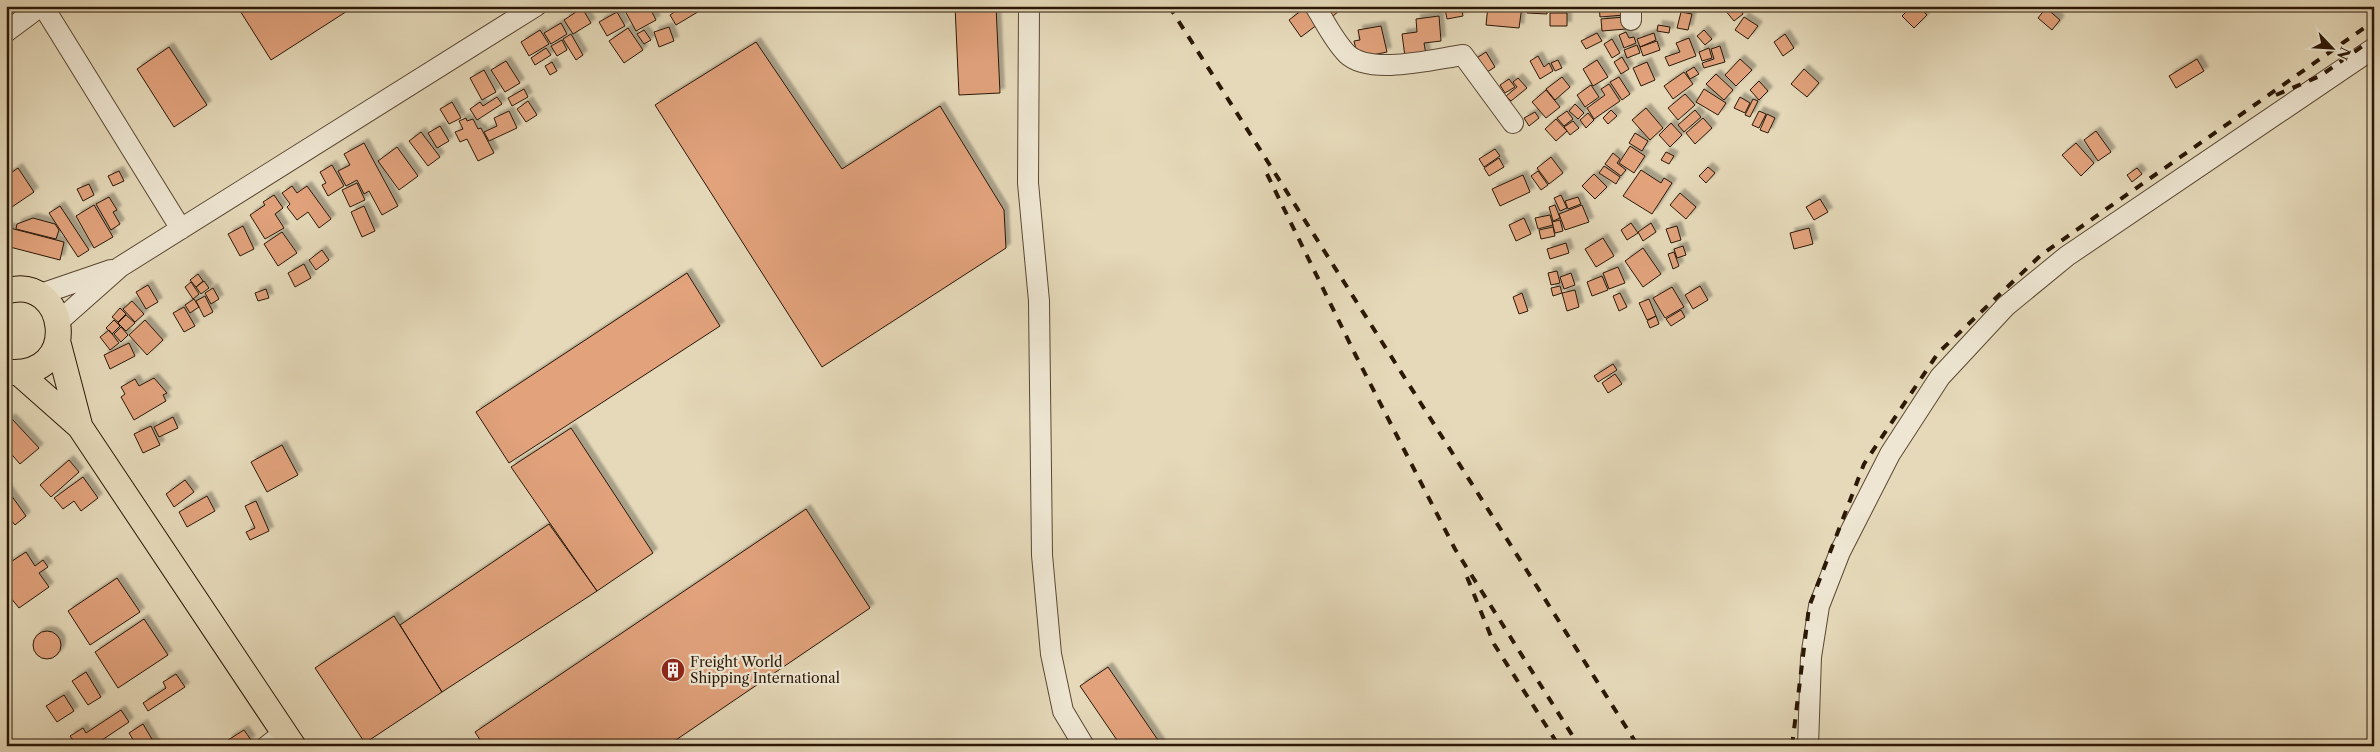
<svg xmlns="http://www.w3.org/2000/svg" width="2380" height="752" font-family="'Libre Caslon Text',serif">
<style>
.building{fill:#e1a27c;stroke:#2b1806;filter:url(#shadow)}
.lines{fill:none;stroke-linecap:round;stroke-linejoin:round}
.minor-casing{stroke:#5a4833;stroke-width:22}
.major-casing{stroke:#2b1806;stroke-width:27}
.minor{stroke:#eee6d2;stroke-width:20}
.major{stroke:#e5d9b9;stroke-width:25}
.rail{stroke:#2b1806;stroke-width:4;stroke-dasharray:9 9;stroke-linecap:butt}
.labels{text-anchor:middle;stroke-width:4.5;stroke-linejoin:round;paint-order:stroke}
.poi-label{font-size:14px;fill:#2b1806;stroke:#eee6d2;text-anchor:start}
</style>
<defs>
<filter id="shadow"><feDropShadow dx="4.5" dy="-4.5" stdDeviation="1" flood-color="#0004"/></filter>
</defs>
<rect width="100%" height="100%" fill="#e5d9b9"/>
<filter id="stains"><feTurbulence type="fractalNoise" baseFrequency=".004" numOctaves="4"/><feColorMatrix values="0 0 0 0 .2 0 0 0 0 .09 0 0 0 0 .02 0 0 0 .5 -.17"/></filter>
<radialGradient id="worn" r=".72"><stop offset=".6" stop-color="#630" stop-opacity="0"/><stop offset="1" stop-color="#630" stop-opacity=".3"/></radialGradient>
<path class="building" d="M237,6H355L271,60Z
M628,6H649L656,20L636,31L624,9Z
M699,6L701,10L676,25L670,15L683,6Z
M955,6H996L1000,93L959,95Z
M1324,6H1344L1331,18Z
M1461,6L1463,16L1447,19L1445,9Z
M1488,6H1522L1519,28L1486,25Z
M1527,6H1547V14L1527,13Z
M1599,6H1623L1624,15L1600,17Z
M1729,6H1737L1743,14L1734,21L1725,10Z
M1912,6H1918L1927,15L1914,28L1902,16Z
M1306,7L1318,24L1301,37L1289,20Z
M582,8L591,23L573,34L564,20Z
M2046,8L2060,20L2052,30L2038,18Z
M617,12L625,26L607,36L599,22Z
M1681,12L1692,14L1688,30L1677,28Z
M1550,13H1567V26H1550Z
M1439,16L1441,41L1424,43L1426,55L1405,57L1402,34L1417,32L1416,19Z
M1625,17L1626,29L1602,31L1601,19Z
M1744,17L1758,26L1748,39L1735,30Z
M561,23L567,34L551,44L544,33Z
M1658,25L1670,27L1669,33L1657,31Z
M1381,26L1387,52L1358,58L1354,41L1360,40L1358,30Z
M669,27L674,41L659,47L654,32Z
M628,28L643,50L624,63L609,41Z
M540,30L549,44L529,56L521,42Z
M644,30L651,40L644,44L637,34Z
M1704,30L1712,39L1705,45L1697,36Z
M1626,32L1629,38L1634,37L1636,43L1624,48L1619,35Z
M1597,33L1602,41L1586,49L1581,41Z
M1654,33L1656,40L1640,47L1637,39Z
M571,34L583,55L576,60L563,39Z
M1785,34L1794,48L1783,56L1774,42Z
M1689,38L1696,56L1669,66L1665,57L1680,52L1676,43Z
M1612,39L1620,53L1612,58L1604,44Z
M562,40L567,50L557,56L551,46Z
M1657,41L1660,50L1643,56L1640,47Z
M756,42L842,169L940,106L1004,210L1006,248L822,367L655,105Z
M1637,45L1640,53L1627,58L1624,50Z
M1720,46L1725,62L1704,68L1702,63L1714,59L1711,49Z
M169,47L207,105L174,127L137,69Z
M546,48L551,55L535,65L531,58Z
M1709,48L1712,58L1702,61L1699,52Z
M1486,52L1495,67L1481,76L1472,61Z
M1538,56L1544,67L1549,63L1553,71L1540,79L1530,61Z
M1622,57L1629,69L1621,74L1614,62Z
M1740,59L1752,70L1736,86L1725,75Z
M2197,59L2204,71L2176,88L2169,76Z
M1558,60L1562,68L1555,71L1551,63Z
M1597,60L1608,77L1593,86L1583,69Z
M506,61L520,83L505,92L491,70Z
M552,62L557,71L550,75L545,66Z
M1647,62L1655,80L1641,86L1633,68Z
M1694,67L1699,74L1690,79L1686,72Z
M1804,69L1819,83L1807,97L1791,84Z
M484,70L496,92L482,100L470,78Z
M1684,72L1693,84L1673,99L1664,86Z
M1716,74L1733,90L1724,100L1706,84Z
M1562,77L1570,87L1555,100L1546,89Z
M1619,77L1630,94L1622,100L1610,82Z
M1518,78L1527,88L1511,101L1506,96L1517,87L1513,82Z
M1509,79L1515,87L1505,93L1500,85Z
M1759,81L1768,91L1759,100L1750,90Z
M1609,84L1620,101L1594,119L1587,108L1605,95L1601,89Z
M1591,85L1599,97L1585,107L1577,95Z
M524,89L528,97L512,106L508,98Z
M1704,89L1726,103L1718,115L1696,102Z
M1546,90L1560,107L1546,118L1532,102Z
M1685,94L1695,105L1678,120L1668,108Z
M497,97L502,104L477,120L470,109L480,102L483,106Z
M1740,97L1750,103L1745,113L1734,108Z
M1753,99L1758,101L1750,117L1745,115Z
M528,101L537,115L526,122L517,109Z
M452,102L461,118L449,124L440,109Z
M1575,104L1584,113L1578,119L1569,111Z
M1646,108L1663,128L1650,140L1632,120Z
M1611,110L1617,116L1608,124L1603,118Z
M1695,110L1701,117L1684,132L1678,125Z
M509,111L517,128L489,141L484,132L497,126L494,118Z
M1567,111L1573,119L1564,126L1557,118Z
M1759,111L1766,114L1759,128L1752,125Z
M1535,112L1539,118L1529,126L1524,118Z
M1588,113L1594,120L1586,128L1580,120Z
M1767,114L1775,118L1768,133L1760,130Z
M466,118L467,121L473,119L478,129L481,128L494,153L478,161L467,139L460,142L455,132L463,129L459,121Z
M1703,118L1712,128L1695,144L1686,133Z
M1556,119L1567,131L1556,141L1545,129Z
M1573,121L1579,128L1570,135L1564,127Z
M1671,123L1682,135L1670,147L1659,135Z
M440,126L449,141L437,148L428,133Z
M2096,131L2111,152L2098,161L2084,140Z
M421,132L440,157L428,166L409,141Z
M1635,133L1648,141L1642,151L1629,143Z
M364,143L398,206L382,215L369,191L364,194L357,180L346,186L338,171L350,165L344,154Z
M2076,143L2094,163L2081,176L2062,155Z
M1630,146L1645,156L1634,173L1619,163Z
M397,147L418,176L399,190L378,161Z
M1495,149L1500,156L1484,167L1479,159Z
M1666,152L1674,156L1669,164L1661,160Z
M1613,153L1620,159L1617,163L1626,170L1621,176L1605,164Z
M1551,157L1563,173L1549,184L1537,168Z
M1499,158L1504,167L1489,176L1484,168Z
M332,165L344,186L328,196L322,185L326,183L320,172Z
M1604,166L1620,177L1616,184L1599,173Z
M1708,167L1715,173L1706,183L1699,176Z
M18,168L34,192L6,211V172L8,175Z
M2137,168L2142,174L2132,182L2127,175Z
M1641,170L1661,183L1664,178L1672,183L1652,214L1623,196Z
M119,171L124,181L113,186L108,176Z
M1538,171L1548,185L1541,190L1531,176Z
M1594,174L1607,187L1595,199L1582,186Z
M1523,175L1530,192L1500,206L1492,189Z
M357,183L365,200L350,207L342,190Z
M89,184L94,195L83,201L77,189Z
M292,186L297,193L307,186L331,219L319,228L308,212L297,220L287,207L290,204L282,193Z
M1680,193L1696,207L1686,219L1670,205Z
M274,195L283,208L275,214L284,228L265,239L250,215L265,205L263,202Z
M1561,195L1567,208L1560,211L1554,198Z
M109,197L117,210L113,212L120,224L111,230L96,204Z
M1578,197L1581,204L1568,209L1565,201Z
M1820,199L1828,212L1814,220L1806,207Z
M94,205L113,237L94,248L76,216Z
M1555,205L1560,218L1553,221L1549,207Z
M1582,205L1589,222L1565,230L1559,214Z
M60,206L89,250L78,257L49,213Z
M364,206L375,231L362,237L351,212Z
M1550,215L1553,225L1538,229L1535,218Z
M33,218L55,224L59,230L56,239L16,229L17,224Z
M1524,218L1531,234L1516,241L1509,225Z
M1560,220L1563,231L1555,233L1552,222Z
M1631,223L1638,233L1627,240L1621,230Z
M1651,223L1656,232L1643,241L1638,232Z
M243,226L254,249L240,256L228,234Z
M1677,226L1681,240L1671,243L1666,229Z
M6,227L64,242L60,260L6,246Z
M1553,227L1555,236L1541,239L1539,230Z
M1809,228L1813,244L1794,249L1790,233Z
M282,232L297,253L278,266L264,244Z
M1603,238L1614,256L1596,267L1585,249Z
M1566,243L1569,253L1550,259L1547,249Z
M1683,246L1686,255L1677,258L1674,249Z
M1643,248L1661,274L1643,287L1625,261Z
M322,250L329,260L316,270L309,260Z
M1674,252L1679,266L1673,269L1668,254Z
M304,264L311,278L295,287L288,273Z
M1618,267L1625,283L1609,289L1603,273Z
M1557,271L1560,283L1551,285L1548,273Z
M687,273L720,326L509,463L476,412Z
M1571,273L1575,285L1564,289L1560,277Z
M198,274L203,281L196,287L190,280Z
M1602,276L1608,290L1592,296L1587,282Z
M204,281L209,288L201,294L196,287Z
M191,282L199,294L193,299L185,287Z
M148,285L158,302L146,309L136,292Z
M1560,286L1562,293L1553,296L1551,288Z
M1700,286L1708,300L1693,309L1685,295Z
M1672,287L1684,307L1665,318L1653,298Z
M213,288L219,299L211,304L205,293Z
M266,289L269,298L258,301L255,293Z
M1575,290L1579,307L1567,311L1562,293Z
M1522,293L1528,311L1519,314L1513,297Z
M1620,293L1627,307L1619,311L1613,296Z
M205,296L213,312L204,317L196,301Z
M194,299L199,307L190,313L185,305Z
M1649,299L1656,316L1647,320L1639,303Z
M132,301L144,314L135,322L123,309Z
M184,307L195,326L184,332L173,313Z
M120,308L126,314L118,322L112,317Z
M1681,310L1685,317L1671,326L1666,319Z
M126,315L135,323L126,331L118,323Z
M1656,316L1659,324L1650,328L1647,321Z
M114,320L120,326L112,334L106,328Z
M145,320L163,340L147,355L129,335Z
M121,327L128,335L121,342L114,334Z
M109,330L119,343L110,350L100,337Z
M129,343L135,356L110,369L104,355Z
M1613,364L1617,370L1598,382L1594,376Z
M1615,374L1622,384L1608,393L1602,383Z
M154,378L167,393L163,395L166,401L134,420L121,397L125,394L121,387L135,379L139,386Z
M173,417L178,428L159,437L154,427Z
M11,418L39,448L20,464L6,448V422Z
M151,426L160,445L143,453L134,434Z
M571,428L653,553L597,591L511,467Z
M282,445L298,475L267,492L251,462Z
M69,460L79,472L51,497L40,485Z
M83,477L98,498L81,511L74,501L63,509L54,498Z
M185,480L194,492L174,507L166,494Z
M6,488L26,516L15,525L11,520L6,523Z
M207,496L215,511L187,527L179,512Z
M256,501L269,531L250,540L246,532L255,528L245,506Z
M806,509L870,608L667,746H484L475,732Z
M549,524L597,591L442,692L400,625Z
M26,552L35,566L43,560L48,567L39,573L49,587L19,608L6,592V565Z
M117,578L140,612L90,645L68,611Z
M394,616L442,692L365,743L315,668Z
M144,619L168,655L118,688L95,652Z
M33 645a14 14 0 1 1 28 0a14 14 0 1 1-28 0Z
M1108,667L1162,746H1121L1080,686Z
M86,672L101,697L88,705L72,681Z
M176,674L185,687L148,711L143,703L166,688L163,682Z
M64,695L74,711L57,722L46,706Z
M121,710L129,722L93,746H77L70,736L83,728L86,733Z
M143,724L156,746H137L129,733Z
M244,730L251,740L242,746H231L228,740Z"/>
<g class="lines">
<g class="minor-casing">
<path id="minor" d="M43,6L181,229
M1029,6L1028,183L1039,301L1042,555L1051,654L1063,711L1084,746
M1315,6C1325,22 1334,41 1347,54C1370,76 1434,59 1463,55L1513,123
M1631,20V6
M6,32L41,6
M38,295L111,270
M58,322L120,267L536,6
M267,746L285,732
M1808,746L1811,657L1819,606L1840,552L1890,454L1940,377L2006,306L2067,256L2374,48"/>
</g>
<g class="major-casing">
<path id="major" d="M6,291C68,273 83,380 6,372
M58,343L80,427
M19,373L80,427L293,746"/>
</g>
<use href="#minor" class="minor"/>
<use href="#major" class="major"/>
<path class="rail" d="M1169,6L1638,746
M2276,95L2320,76L2374,38
M1267,174L1356,356L1455,549L1579,746
M1467,577L1494,644L1559,746
M1792,746L1809,607L1864,464L1938,353L2041,255L2374,21"/>
</g>
<defs>
<g id="building-disc" transform="scale(1.25)"><circle r="9.5" fill="#8f2418" stroke="#eee6d2"/><path d="M-4-6H4V6H1V3H-1V6H-4ZM-2.5-4.3h1.7v1.8h-1.7ZM.8-4.3h1.7v1.8H.8ZM-2.5-1h1.7V.8h-1.7ZM.8-1h1.7V.8H.8Z" fill="#fff"/></g>
</defs>
<g fill-rule="evenodd">
<use href="#building-disc" x="673" y="670"/>
</g>
<g class="labels">
<g class="poi-label">
<text x="690" y="667">Freight World<tspan x="690" dy="16">Shipping International</tspan></text>
</g>
</g>
<rect width="2380" height="752" fill="none" stroke="#e5d9b9" stroke-width="25"/>
<rect x="8" y="8" width="2365" height="737" fill="none" stroke="#2b1806" stroke-width="2.5"/>
<rect x="12" y="12" width="2355" height="727" fill="none" stroke="#2b1806"/>
<g transform="translate(2332 48) rotate(115)" stroke="#eee6d2" stroke-width="4" paint-order="stroke">
<path d="M0-4L9 19L0 12L-9 19Z" fill="#2b1806"/>
<text y="-8" font-size="14" font-weight="bold" text-anchor="middle" fill="#2b1806">N</text>
</g>
<rect width="100%" height="100%" filter="url(#stains)"/>
<rect width="100%" height="100%" fill="url(#worn)"/>
</svg>
